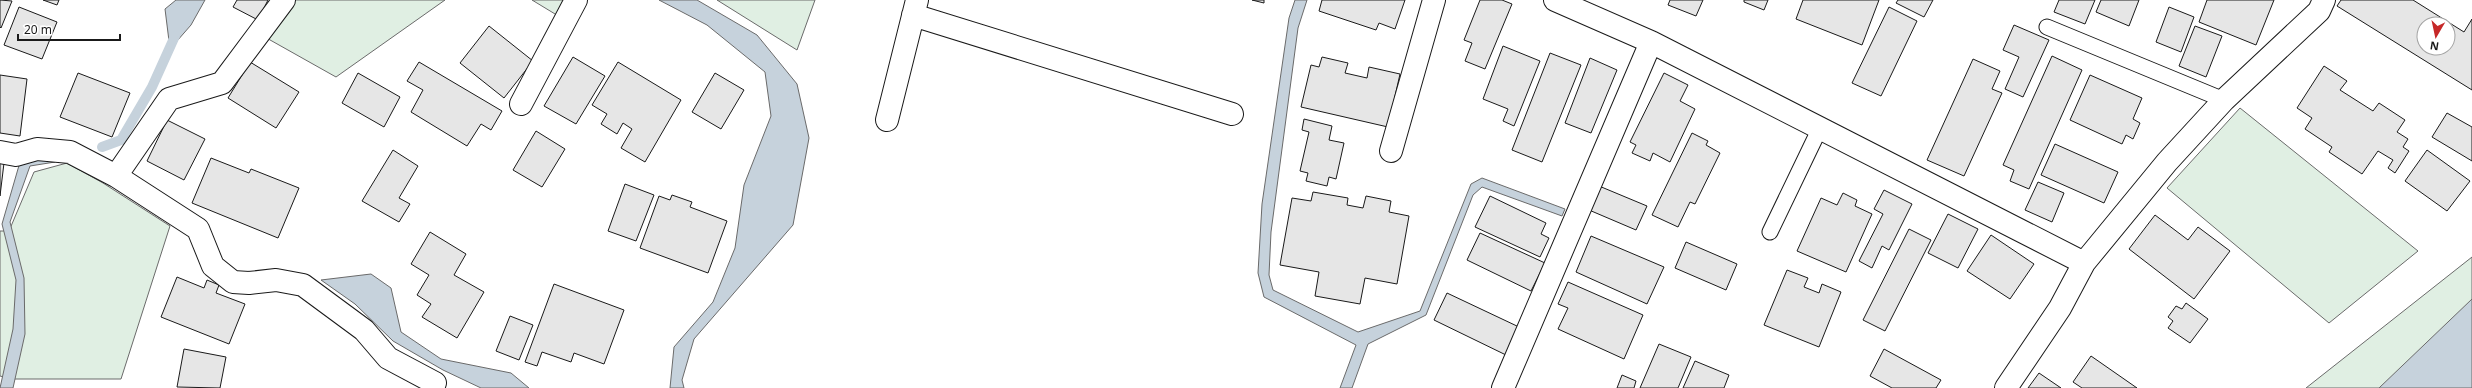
<svg xmlns="http://www.w3.org/2000/svg" width="2472" height="388" font-family="'Noto Sans',sans-serif">
<style>
.green{fill:#e0efe3;stroke:#6a6a6a}
.water{fill:#c6d2dc;stroke:#6a6a6a}
.lines{fill:none;stroke-linecap:round;stroke-linejoin:round}
.stream{stroke:#c6d2dc;stroke-width:10}
.building{fill:#e6e6e6;stroke:#1a1a1a;fill-rule:evenodd}
.lane-casing{stroke:#1a1a1a;stroke-width:17}
.street-casing{stroke:#1a1a1a;stroke-width:24}
.lane{stroke:#fff;stroke-width:15}
.street{stroke:#fff;stroke-width:22}
</style>
<rect width="100%" height="100%" fill="#fff"/>
<path class="green" d="M291,0H445L336,77L263,36Z
M532,0H569L560,17Z
M717,0H815L797,50Z
M2240,108L2418,251L2329,323L2167,188Z
M67,163L103,183L170,226L121,379H11L0,376V231H9L34,172Z
M2472,257V357L2431,388H2306Z"/>
<path class="water" d="M176,0H205L191,25L170,49L165,9Z
M659,0H697L757,35L797,84L809,138L793,225L694,339L682,380L684,388H670L674,347L713,302L735,248L744,185L771,116L765,72L707,25Z
M1295,0H1307L1298,28L1271,232L1269,275L1273,290L1358,332L1420,311L1471,184L1482,178L1565,209L1562,216L1482,187L1473,195L1426,315L1368,344L1352,388H1340L1356,345L1264,297L1258,273L1262,204L1289,18Z
M58,156L55,162L30,166L10,222L24,278L25,334L13,388H0L13,329L16,280L2,224L20,162Z
M371,274L391,288L401,332L441,359L511,373L529,388H481L443,370L393,341L355,304L321,280Z
M2472,299V388H2379Z"/>
<g class="lines">
<path class="stream" d="M102,147L121,140L152,87L175,36"/>
</g>
<path class="building" d="M0,0L12,1L1,28L0,27Z
M43,0H59L57,5Z
M237,0H268L258,20L233,7Z
M1252,0H1264V3Z
M1322,0H1405L1395,29L1379,23L1376,30L1319,11Z
M1480,0H1502L1512,4L1485,69L1465,61L1472,43L1464,40Z
M1670,0H1703L1696,16L1668,5Z
M1744,0H1768L1764,10L1744,2Z
M1803,0H1879L1862,45L1796,19Z
M1898,0H1933L1924,17L1896,3Z
M2059,0H2095L2085,24L2054,12Z
M2101,0H2139L2129,26L2096,12Z
M2207,0H2274L2256,45L2199,22Z
M2341,0H2413L2464,32L2472,19V90L2337,6ZM2424,24H2448V48H2424Z
M19,7L57,22L42,59L4,45Z
M1889,7L1917,21L1881,96L1852,83Z
M2169,7L2194,17L2181,52L2156,42Z
M2014,25L2049,40L2023,97L2005,89L2019,57L2003,50Z
M489,26L533,61L504,98L460,63Z
M2195,26L2222,36L2206,77L2179,66Z
M1503,46L1540,61L1514,126L1503,121L1508,109L1483,99Z
M1550,53L1581,65L1542,162L1512,150Z
M2052,56L2082,70L2029,189L2010,181L2014,170L2003,165Z
M573,57L605,76L576,124L544,106Z
M1322,57L1348,63L1345,73L1367,78L1369,67L1400,74L1388,127L1301,107L1311,65L1319,67Z
M1590,58L1617,70L1591,133L1565,123Z
M1973,59L2000,71L1992,89L2002,93L1964,176L1927,160Z
M250,62L299,92L276,128L228,98Z
M419,62L502,111L491,130L481,124L467,146L411,112L423,90L407,81Z
M618,62L681,100L645,162L621,148L632,129L623,123L617,134L601,124L607,114L592,105Z
M2324,66L2347,81L2340,90L2373,111L2379,103L2405,120L2397,132L2408,139L2403,147L2409,151L2395,173L2388,168L2393,160L2378,151L2362,174L2329,152L2332,147L2305,129L2312,118L2297,108Z
M78,73L130,93L112,137L60,117Z
M358,73L400,97L384,127L342,103Z
M715,73L744,90L721,129L692,112Z
M1664,73L1688,85L1680,101L1695,109L1670,162L1653,153L1650,161L1632,153L1636,145L1630,142Z
M0,75L27,79L20,136L0,133Z
M2090,75L2142,98L2133,119L2140,123L2133,139L2126,135L2122,144L2070,120Z
M2447,113L2472,127V161L2432,137Z
M1304,119L1332,126L1329,140L1344,143L1336,179L1329,177L1327,186L1306,181L1308,173L1300,171L1309,132L1302,130Z
M167,120L205,139L184,180L147,161Z
M536,131L565,149L542,187L513,170Z
M1692,133L1708,141L1706,145L1720,153L1695,204L1690,202L1678,227L1652,215Z
M2055,144L2118,172L2104,203L2041,175Z
M393,150L418,166L399,198L410,204L399,222L362,201Z
M2427,150L2470,181L2447,211L2405,181Z
M211,158L249,173L251,169L299,188L278,238L192,203Z
M0,163H4L0,196Z
M2038,182L2064,193L2052,222L2025,210Z
M625,184L654,195L636,241L608,231Z
M1599,186L1647,206L1636,230L1589,210Z
M1884,190L1912,204L1889,250L1882,246L1872,268L1859,261L1883,214L1874,209Z
M1313,192L1348,198L1347,205L1363,208L1366,196L1391,201L1389,212L1409,216L1397,284L1365,278L1360,304L1315,296L1319,272L1280,265L1292,198L1311,201Z
M1843,193L1857,200L1855,206L1872,214L1846,272L1797,251L1821,198L1837,205Z
M672,195L692,202L690,207L727,221L708,273L640,248L659,196L670,200Z
M1490,196L1546,223L1541,234L1549,238L1540,257L1475,227Z
M1948,214L1978,229L1958,268L1928,253Z
M2155,215L2188,240L2198,227L2230,251L2194,299L2129,249Z
M1909,229L1931,240L1885,331L1863,320Z
M430,232L466,254L454,275L484,292L457,338L422,317L431,304L417,295L429,275L411,264Z
M1480,233L1545,263L1531,291L1467,260Z
M1991,235L2034,264L2010,299L1967,271Z
M1591,236L1664,267L1647,304L1576,272Z
M1686,242L1737,264L1726,290L1675,268Z
M1787,270L1808,278L1804,287L1819,293L1822,284L1841,292L1819,347L1764,325Z
M177,277L204,288L207,280L219,285L216,293L245,304L229,344L161,317Z
M1568,282L1643,315L1624,359L1558,329L1568,308L1558,304Z
M554,284L624,310L604,364L574,353L571,362L542,352L537,366L525,362Z
M1447,293L1519,327L1506,355L1434,320Z
M2186,303L2208,319L2190,343L2168,328L2173,321L2168,317L2176,306L2182,309Z
M510,316L533,325L519,360L496,351Z
M1659,344L1691,357L1678,388H1640Z
M184,349L226,357L220,388L177,387Z
M1884,349L1941,380L1936,388H1892L1870,376Z
M2091,356L2137,388H2082L2073,382Z
M1695,361L1729,375L1724,388H1683Z
M2039,373L2061,388H2028Z
M1622,375L1636,381L1634,388H1617Z"/>
<g class="lines">
<g class="lane-casing">
<path id="lane" d="M2047,27L2224,100
M1770,232L1820,128"/>
</g>
<g class="street-casing">
<path id="street" d="M1555,0L1651,42L2084,263
M913,15L1232,114
M521,104L576,0
M887,120L917,0
M1391,151L1434,0
M0,152L16,155L37,149L70,152L116,176L169,99L222,83L284,0
M116,176L198,229L213,266L233,282L249,283L276,280L303,285L364,330L388,358L435,383
M1503,388L1651,42
M2006,388L2060,308L2084,263L2167,162L2224,100L2319,11L2324,0"/>
</g>
<use href="#lane" class="lane"/>
<use href="#street" class="street"/>
</g>
<g transform="translate(2436 36) rotate(189)"><circle r="19" fill="#ffffff" stroke="#a3a3a3"/>
<path d="M0-3L7 15L0 10L-7 15Z" fill="#c62828"/>
<text y="-6" font-size="11" font-weight="bold" text-anchor="middle" fill="#1a1a1a">N</text>
</g>
<path d="M18 34v6h102v-6" fill="none" stroke="#1a1a1a" stroke-width="2"/>
<text x="24" y="34" font-size="12" fill="#1a1a1a" stroke="#ffffff" stroke-width="3" paint-order="stroke">20 m</text>
</svg>
